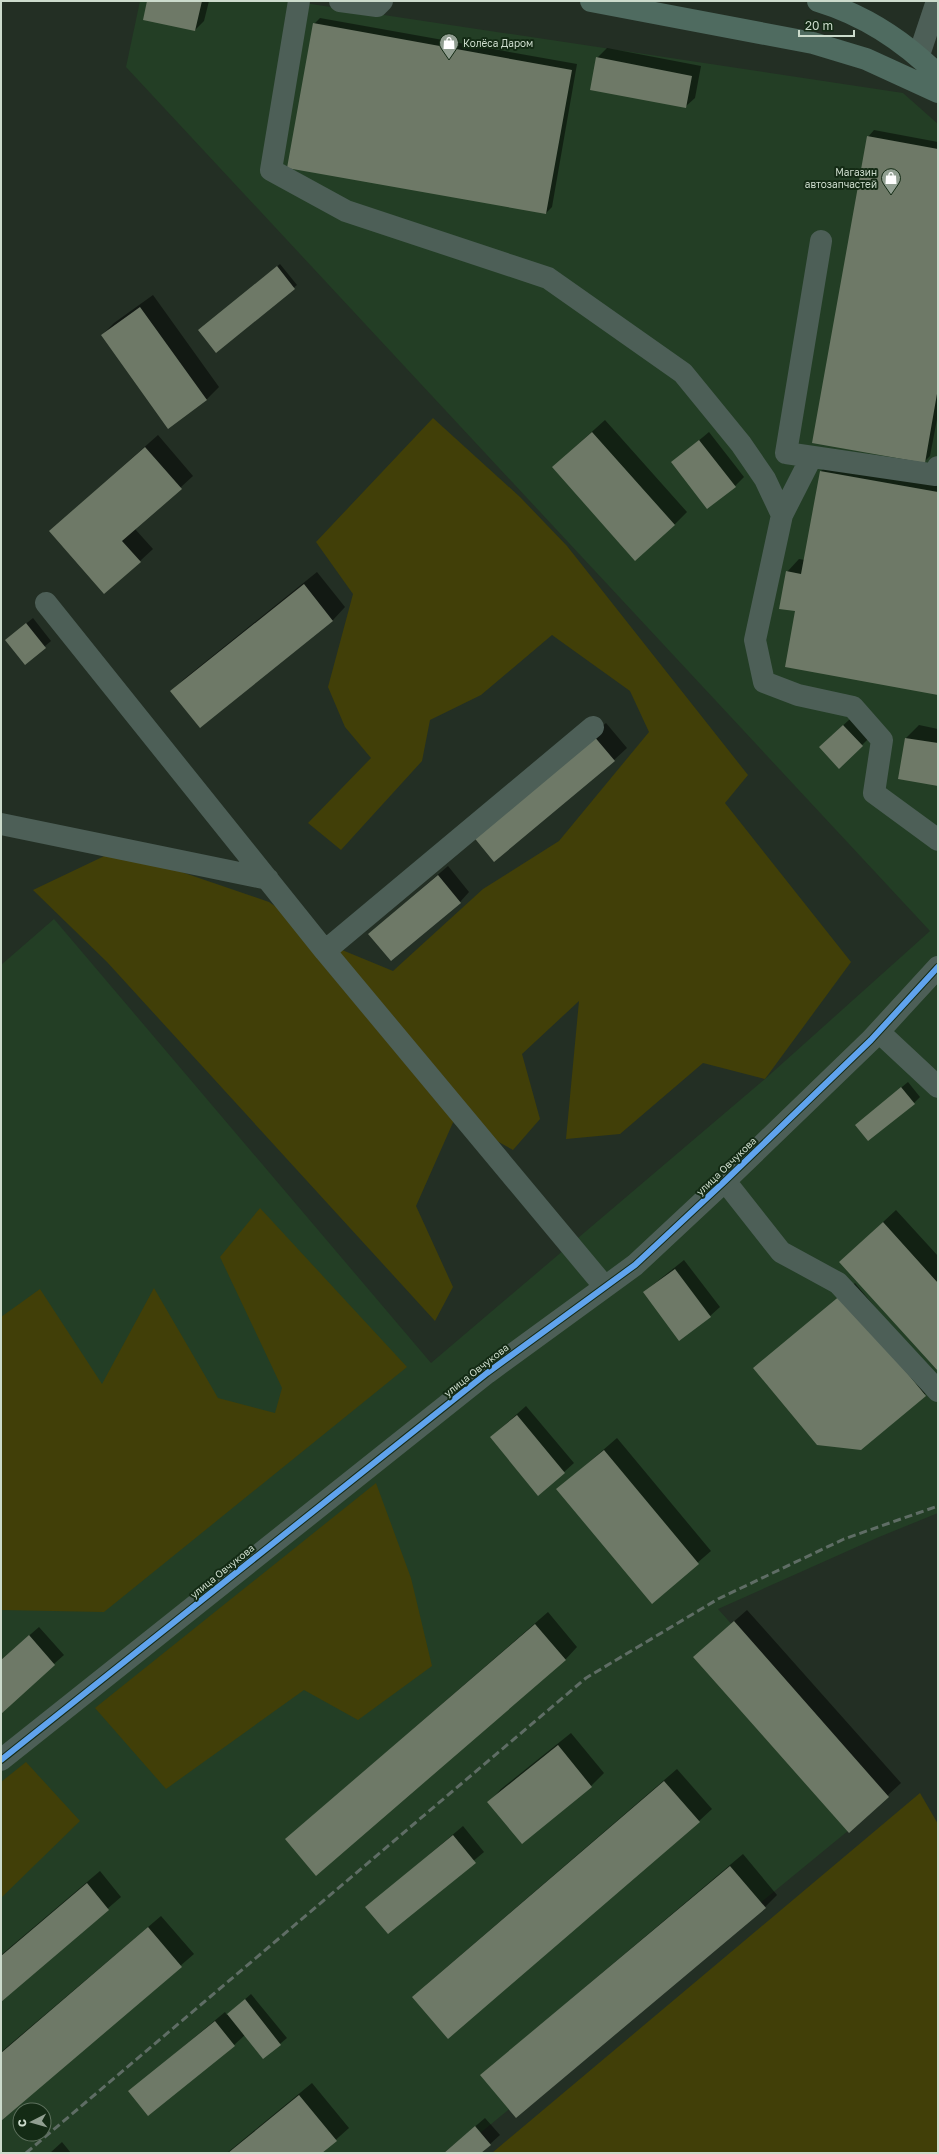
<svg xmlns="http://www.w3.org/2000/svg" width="939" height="2154" font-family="'Golos Text',sans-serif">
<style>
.built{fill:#233e25;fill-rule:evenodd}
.green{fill:#413f08}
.shadow{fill:#0007}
.building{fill:#6e7967}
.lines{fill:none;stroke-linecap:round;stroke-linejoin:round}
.minor{stroke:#4d5f57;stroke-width:22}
.highway{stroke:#4f6b60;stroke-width:22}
.rail{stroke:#5f6d65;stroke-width:3;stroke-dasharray:8 4;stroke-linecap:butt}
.cycleway-casing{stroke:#142b15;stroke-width:8}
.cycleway{stroke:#60a3ed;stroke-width:6}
.labels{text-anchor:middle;stroke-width:4;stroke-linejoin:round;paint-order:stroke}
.poi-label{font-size:10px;fill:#ccdbcc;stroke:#142b15;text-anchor:start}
.street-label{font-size:10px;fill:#ccdbcc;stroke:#142b15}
</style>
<rect width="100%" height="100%" fill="#232f24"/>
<path class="built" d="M140,1H291L903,93L938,124V1513L879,1537L718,1609L888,1798L456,2153H1V965L54,919L431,1363L765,1079L930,931L126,67ZM20,2110H44V2134H20Z"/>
<path class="green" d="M433,418L520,497L567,546L748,775L725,803L851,962L765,1079L703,1063L620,1134L566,1139L579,1001L522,1054L540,1119L513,1150L455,1118L416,1206L453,1287L435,1321L107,962L33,890L117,850L269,902L330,945L393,971L483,889L559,841L649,732L630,691L552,635L481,695L430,720L422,761L341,850L308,823L371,758L345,727L328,687L353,594L316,542Z
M260,1208L407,1367L104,1612L1,1610V1317L40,1289L102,1384L154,1288L218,1398L275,1413L282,1388L220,1257Z
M376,1483L411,1578L432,1666L358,1720L304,1690L166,1789L95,1708Z
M26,1762L80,1821L1,1898V1782Z
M920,1793L938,1824V2153H492Z"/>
<path class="shadow" d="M148,1H209L204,21L195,30Z
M320,18L577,64L552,207L546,213L314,24Z
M607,48L701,66L695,98L685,107L597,58Z
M874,130L938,142V414L930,456L924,462L868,137Z
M280,264L297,285L217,351L202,328Z
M153,295L219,387L207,399L168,427L102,335L114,323Z
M605,420L687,512L674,525L566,455Z
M709,432L744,477L735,486L672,463Z
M158,435L193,476L135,529L153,549L140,561L50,531Z
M834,459L938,477V694L796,610L787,572L799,559L805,560L821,471Z
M317,572L345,607L333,620L200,727L172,692L184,679Z
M33,618L51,641L25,663L6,640Z
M850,719L868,739L862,745L826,741Z
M606,723L627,748L614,760L486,823Z
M919,725L938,729V785L900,778L906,738Z
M448,866L469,892L460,902L369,934Z
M908,1082L920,1097L914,1103L856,1125Z
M896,1210L938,1256V1369L840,1262Z
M684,1260L720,1307L710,1316L644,1292Z
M855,1283L938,1383L861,1449L755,1368Z
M526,1406L574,1463L564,1472L491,1437Z
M617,1438L711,1551L652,1602L558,1489Z
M747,1610L901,1783L849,1831L707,1645Z
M548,1612L577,1647L565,1660L286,1839Z
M39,1627L64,1655L1,1711V1660Z
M571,1733L604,1773L591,1786L522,1842L489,1802L501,1789Z
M677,1769L712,1809L699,1821L426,1985Z
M463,1826L484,1852L388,1933L367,1907Z
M743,1854L777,1895L765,1907L481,2075Z
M100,1871L121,1897L1,2001V1955Z
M161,1916L194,1954L1,2120V2052Z
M251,1994L287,2038L263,2058L245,2035L234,2045L130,2091L225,2012L227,2015Z
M312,2083L349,2128L321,2153H227Z
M485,2118L500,2135L480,2153H444Z
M62,2142L71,2153H50Z"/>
<path class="building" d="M147,1H202L195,31L143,20Z
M313,23L572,70L546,214L287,168Z
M596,57L692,76L686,108L590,90Z
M867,136L938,149V388L925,463L812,443Z
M277,266L295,289L216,353L198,330Z
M140,307L207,400L168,429L101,335Z
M592,432L675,525L635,561L552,467Z
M699,440L736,487L707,509L671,462Z
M145,447L182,489L122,541L141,562L104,594L49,531Z
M820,471L938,492V695L785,667L795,611L779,609L786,571L801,574Z
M304,584L333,621L200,728L170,691Z
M26,623L46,648L25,665L5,640Z
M843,725L863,746L839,769L819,747Z
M593,735L615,761L494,862L472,835Z
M905,738L938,743V786L898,779Z
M438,875L461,903L391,961L368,934Z
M901,1087L915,1104L868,1141L855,1125Z
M883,1222L938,1283V1371L839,1262Z
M675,1269L711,1317L679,1341L643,1292Z
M842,1294L926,1396L861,1450L817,1445L753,1368Z
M517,1415L565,1473L538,1496L490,1437Z
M604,1450L699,1564L652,1604L556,1489Z
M734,1621L889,1797L849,1833L693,1657Z
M535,1624L566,1660L316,1876L285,1839Z
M29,1635L55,1665L1,1714V1660Z
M558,1745L592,1787L522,1844L487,1802Z
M664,1781L700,1822L448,2039L412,1997Z
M453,1835L476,1863L388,1934L365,1907Z
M730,1866L766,1908L516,2118L480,2075Z
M87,1883L109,1910L1,2002V1956Z
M148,1927L182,1967L1,2121V2053Z
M245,1999L281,2045L263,2059L227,2014Z
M215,2021L235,2046L148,2116L128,2091Z
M299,2095L337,2141L322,2153H228Z
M475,2126L491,2145L481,2153H444Z"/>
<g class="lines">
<path class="minor" d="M299,1L271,170L346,211L548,278L683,373L741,444L765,479L782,515L755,640L764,682L798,695L853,707L882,740L874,793L938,840
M340,1L377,6L382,1
M919,55L937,1
M821,241L786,453L936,475L938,467
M782,515L811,458
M46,603L325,951
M593,727L325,951L605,1287
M1,824L268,879
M879,1032L938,1087
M725,1181L781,1252L838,1283L938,1391
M1,1760L487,1373L635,1265L725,1181L871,1040L938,967"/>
<path class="highway" d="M591,1L813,43L866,59L938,92
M818,1C864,15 904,41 938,75"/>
<path class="rail" d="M26,2153L586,1678L718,1599L844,1539L938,1506"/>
<g class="cycleway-casing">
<path id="cycleway" d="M1,1760L487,1373L635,1265L725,1181L871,1040L938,967"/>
</g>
<use href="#cycleway" class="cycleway"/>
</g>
<defs>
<g id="shop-pin" transform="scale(1)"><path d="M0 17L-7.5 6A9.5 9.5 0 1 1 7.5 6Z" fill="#919f91" stroke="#142b15"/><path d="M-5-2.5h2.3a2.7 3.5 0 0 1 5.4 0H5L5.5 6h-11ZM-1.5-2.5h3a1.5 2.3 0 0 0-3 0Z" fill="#fff"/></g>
</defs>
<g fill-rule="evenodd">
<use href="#shop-pin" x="449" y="43"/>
<use href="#shop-pin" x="891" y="178"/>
</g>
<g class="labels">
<g class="poi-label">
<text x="463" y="47">Колёса Даром</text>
<text x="877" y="176" text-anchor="end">Магазин<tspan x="877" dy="12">автозапчастей</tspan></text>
</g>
<g class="street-label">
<text transform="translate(726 1166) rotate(-44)" y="4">улица Овчукова</text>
<text transform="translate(476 1370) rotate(-38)" y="4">улица Овчукова</text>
<text transform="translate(222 1571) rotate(-39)" y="4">улица Овчукова</text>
</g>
</g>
<rect width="939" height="2154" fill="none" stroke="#ccdbcc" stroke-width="4"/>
<g transform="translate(32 2122) rotate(264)"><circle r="19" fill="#142b15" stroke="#5e715e"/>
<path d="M0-3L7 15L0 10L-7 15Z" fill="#919f91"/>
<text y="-6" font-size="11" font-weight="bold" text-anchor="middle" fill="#ccdbcc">С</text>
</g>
<path d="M799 30v6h55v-6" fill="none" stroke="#ccdbcc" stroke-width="2"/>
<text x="805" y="30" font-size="12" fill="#ccdbcc" stroke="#142b15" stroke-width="3" paint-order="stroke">20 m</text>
</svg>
